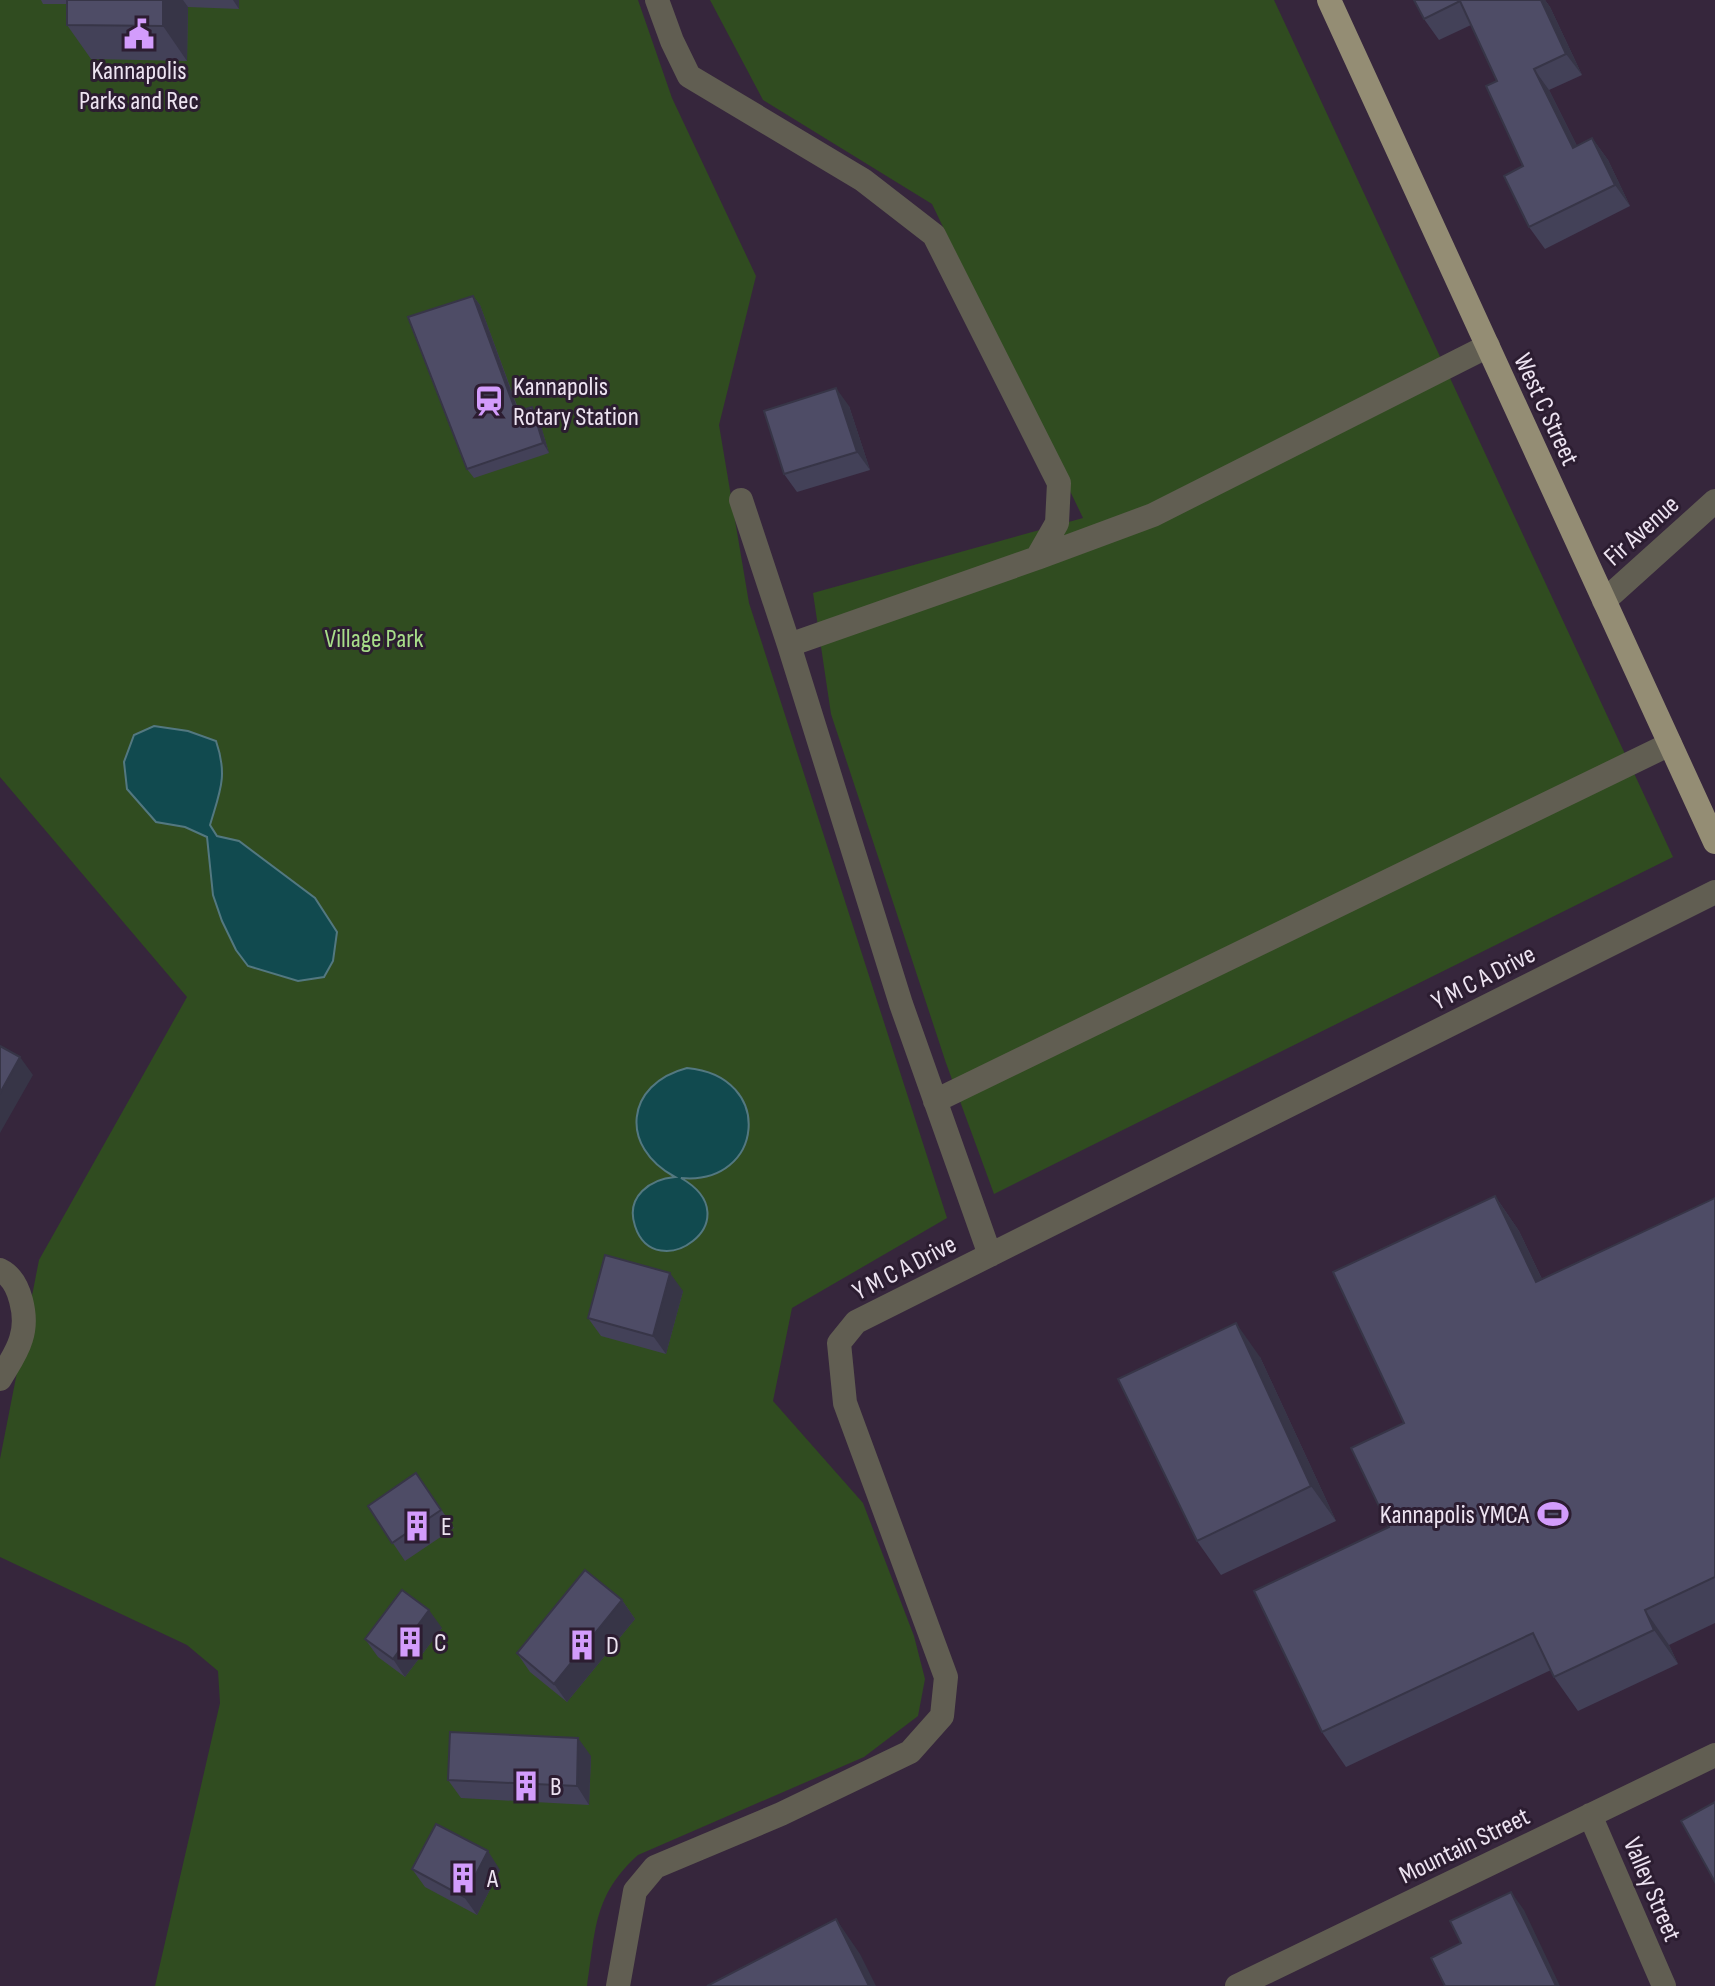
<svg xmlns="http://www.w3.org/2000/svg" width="1715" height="1986" font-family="'Sofia Sans Condensed',sans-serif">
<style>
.green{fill:#304c20}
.water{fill:#114a4f;stroke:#537880;stroke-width:2}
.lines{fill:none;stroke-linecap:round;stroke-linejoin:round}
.minor{stroke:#615e52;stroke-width:24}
.major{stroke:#948d74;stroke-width:24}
.wall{fill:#434158}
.shaded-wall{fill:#373547}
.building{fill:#4e4c66;stroke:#373547;stroke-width:2}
.labels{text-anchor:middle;stroke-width:6;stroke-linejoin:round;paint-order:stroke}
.poi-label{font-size:26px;fill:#ede3f1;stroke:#2c1d31;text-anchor:start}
.street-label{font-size:26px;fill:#ede3f1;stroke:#2c1d31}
.park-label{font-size:26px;fill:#a7dd89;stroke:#2c1d31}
</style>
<rect width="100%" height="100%" fill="#36263c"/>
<path class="green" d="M0,0H638L672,98L756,276L719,425L749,603L947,1218L792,1308L773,1401L863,1503L914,1636L925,1679L918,1716L864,1757L638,1855C593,1896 596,1929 587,1986H155L220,1703L218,1671L187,1645L0,1557V1459L39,1260L187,997L0,777Z
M710,0H1274L1673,857L994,1194L946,1063L831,714L813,593L1083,518L932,204L763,100Z"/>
<path class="water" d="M154,726L188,731L216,741C228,776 220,791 210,825L217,836L239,841L315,898L337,932L333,961L324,977L298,981L248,966L236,950L222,921L213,895L207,837L185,827L156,822L127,789L124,762L134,735Z
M687,1068C776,1076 764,1186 681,1178C754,1220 655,1288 635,1226C625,1196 651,1179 675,1177C619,1147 625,1084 687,1068Z"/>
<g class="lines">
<path class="minor" d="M657,0L672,41L689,76L863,180L934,235L1059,483L1057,523L1037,558L789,645
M741,500L789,645L901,1004L990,1255
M1037,558L1153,515L1488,346
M1604,601L1715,501
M935,1101L1670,744
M0,1270C21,1280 28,1318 21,1339C17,1353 7,1367 0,1379
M1590,1815L1664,1986
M618,1986L635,1891L655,1867L781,1814L910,1752L942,1716L946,1677L845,1403L839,1343L856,1322L1715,892
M1237,1986L1715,1755"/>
<path class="major" d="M1329,0L1715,842"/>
</g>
<path class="wall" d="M41,0H239V9L188,7L187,61L91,59L67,25V4H43Z
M1414,0H1545L1550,7L1582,75L1549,90L1577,146L1592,138L1608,160L1630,206L1545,249L1529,227L1523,166L1497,81L1471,25L1439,40L1424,19Z
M473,296L480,305L519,411L538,416L549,453L474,478L467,469Z
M849,406L870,470L797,492L784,474Z
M1495,1196L1519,1231L1542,1279L1715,1198V1623L1669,1645L1678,1664L1578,1711L1554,1677L1551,1670L1346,1767L1322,1732L1389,1527L1404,1423Z
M683,1291L666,1354L601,1336L588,1318Z
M1260,1357L1336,1521L1221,1575L1197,1541Z
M416,1473L454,1528L405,1561L368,1506Z
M622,1600L635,1619L567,1702L530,1672L517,1653Z
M442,1628L405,1677L378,1657L365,1639Z
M591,1756L589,1805L461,1798L448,1780Z
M412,1869L500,1870L477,1915L425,1887Z"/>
<path class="shaded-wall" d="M163,0H183L188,7L187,61L163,26Z
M233,0H239V9Z
M1541,0H1545L1550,7L1582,75L1566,54Z
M1534,69L1549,90L1589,170L1573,148Z
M1592,138L1608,160L1630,206L1615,185Z
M473,296L480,305L522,421L516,412Z
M836,388L849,406L870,470L857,452Z
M532,407L538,416L549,453L543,443Z
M20,1057L33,1075L0,1133V1093Z
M1495,1196L1519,1231L1560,1317L1536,1282Z
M670,1273L683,1291L666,1354L653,1336Z
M1236,1323L1260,1357L1336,1521L1311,1486Z
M622,1600L635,1619L567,1702L554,1684Z
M429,1610L442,1628L405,1677L393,1659Z
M1645,1610L1669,1645L1678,1664L1654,1630Z
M578,1738L591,1756L589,1805L577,1786Z
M488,1851L500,1870L477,1915L464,1897Z
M1511,1892L1524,1910L1560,1986H1556Z
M836,1919L860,1954L876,1986H869Z"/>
<path class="building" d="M67,0H163V26L67,25Z
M1414,0H1541L1566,54L1534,69L1573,148L1592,138L1615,185L1529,227L1504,176L1523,166L1486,86L1497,81L1460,1L1424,19Z
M473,296L516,412L532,407L543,443L467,469L408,317Z
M836,388L857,452L784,474L764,411Z
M0,1046L20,1057L0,1093Z
M1495,1196L1536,1282L1715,1198V1577L1645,1610L1654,1630L1554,1677L1533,1633L1322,1732L1254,1591L1389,1527L1351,1448L1404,1423L1333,1272Z
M605,1255L670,1273L653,1336L588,1318Z
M1236,1323L1311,1486L1197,1541L1118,1379Z
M416,1473L441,1510L392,1543L368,1506Z
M585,1570L622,1600L554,1684L517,1653Z
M402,1590L429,1610L393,1659L365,1639Z
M450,1732L578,1738L577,1786L448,1780Z
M1715,1802V1882L1681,1821Z
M436,1824L488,1851L464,1897L412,1869Z
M1511,1892L1556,1986H1445L1431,1958L1461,1943L1450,1921Z
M836,1919L869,1986H707Z"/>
<defs>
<g id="civic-bare" transform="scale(2.4)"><path d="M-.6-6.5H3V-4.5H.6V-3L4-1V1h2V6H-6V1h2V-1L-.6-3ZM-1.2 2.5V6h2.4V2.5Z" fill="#d39cfc" stroke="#2c1d31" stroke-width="2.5" paint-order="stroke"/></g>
<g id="station-bare" transform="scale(2.4)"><path d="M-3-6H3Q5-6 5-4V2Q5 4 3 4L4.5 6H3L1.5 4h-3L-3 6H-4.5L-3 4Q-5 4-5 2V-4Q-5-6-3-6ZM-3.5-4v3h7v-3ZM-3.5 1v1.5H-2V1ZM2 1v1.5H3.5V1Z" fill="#d39cfc" stroke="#2c1d31" stroke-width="2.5" paint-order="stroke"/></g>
<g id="stadium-bare" transform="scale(2.4)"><path d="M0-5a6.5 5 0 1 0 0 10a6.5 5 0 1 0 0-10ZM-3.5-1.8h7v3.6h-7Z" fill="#d39cfc" stroke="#2c1d31" stroke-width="2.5" paint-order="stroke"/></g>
<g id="building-bare" transform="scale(2.4)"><path d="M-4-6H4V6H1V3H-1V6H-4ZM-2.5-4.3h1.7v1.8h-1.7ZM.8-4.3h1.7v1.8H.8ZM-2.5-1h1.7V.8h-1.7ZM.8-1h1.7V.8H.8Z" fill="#d39cfc" stroke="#2c1d31" stroke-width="2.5" paint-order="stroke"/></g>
</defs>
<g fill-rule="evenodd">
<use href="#civic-bare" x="139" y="34"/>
<use href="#station-bare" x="489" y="401"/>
<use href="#stadium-bare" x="1553" y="1514"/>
<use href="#building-bare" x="417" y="1526"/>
<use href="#building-bare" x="410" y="1642"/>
<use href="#building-bare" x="582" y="1645"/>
<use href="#building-bare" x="526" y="1786"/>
<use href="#building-bare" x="463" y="1878"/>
</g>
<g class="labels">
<g class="poi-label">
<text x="139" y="79" text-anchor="middle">Kannapolis<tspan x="139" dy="30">Parks and Rec</tspan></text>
<text x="513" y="395">Kannapolis<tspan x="513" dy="30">Rotary Station</tspan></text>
<text x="1529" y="1523" text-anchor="end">Kannapolis YMCA</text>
<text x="441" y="1535">E</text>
<text x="434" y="1651">C</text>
<text x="606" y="1654">D</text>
<text x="550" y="1795">B</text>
<text x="487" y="1887">A</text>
</g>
<g class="street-label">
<text transform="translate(1547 409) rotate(65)" y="9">West C Street</text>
<text transform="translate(1641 530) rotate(-42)" y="9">Fir Avenue</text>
<text transform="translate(1483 977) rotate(-27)" y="9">Y M C A Drive</text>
<text transform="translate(904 1267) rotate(-27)" y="9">Y M C A Drive</text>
<text transform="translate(1464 1845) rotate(-26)" y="9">Mountain Street</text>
<text transform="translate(1653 1889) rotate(67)" y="9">Valley Street</text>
</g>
<g class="park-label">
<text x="374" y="647">Village Park</text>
</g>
</g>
</svg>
